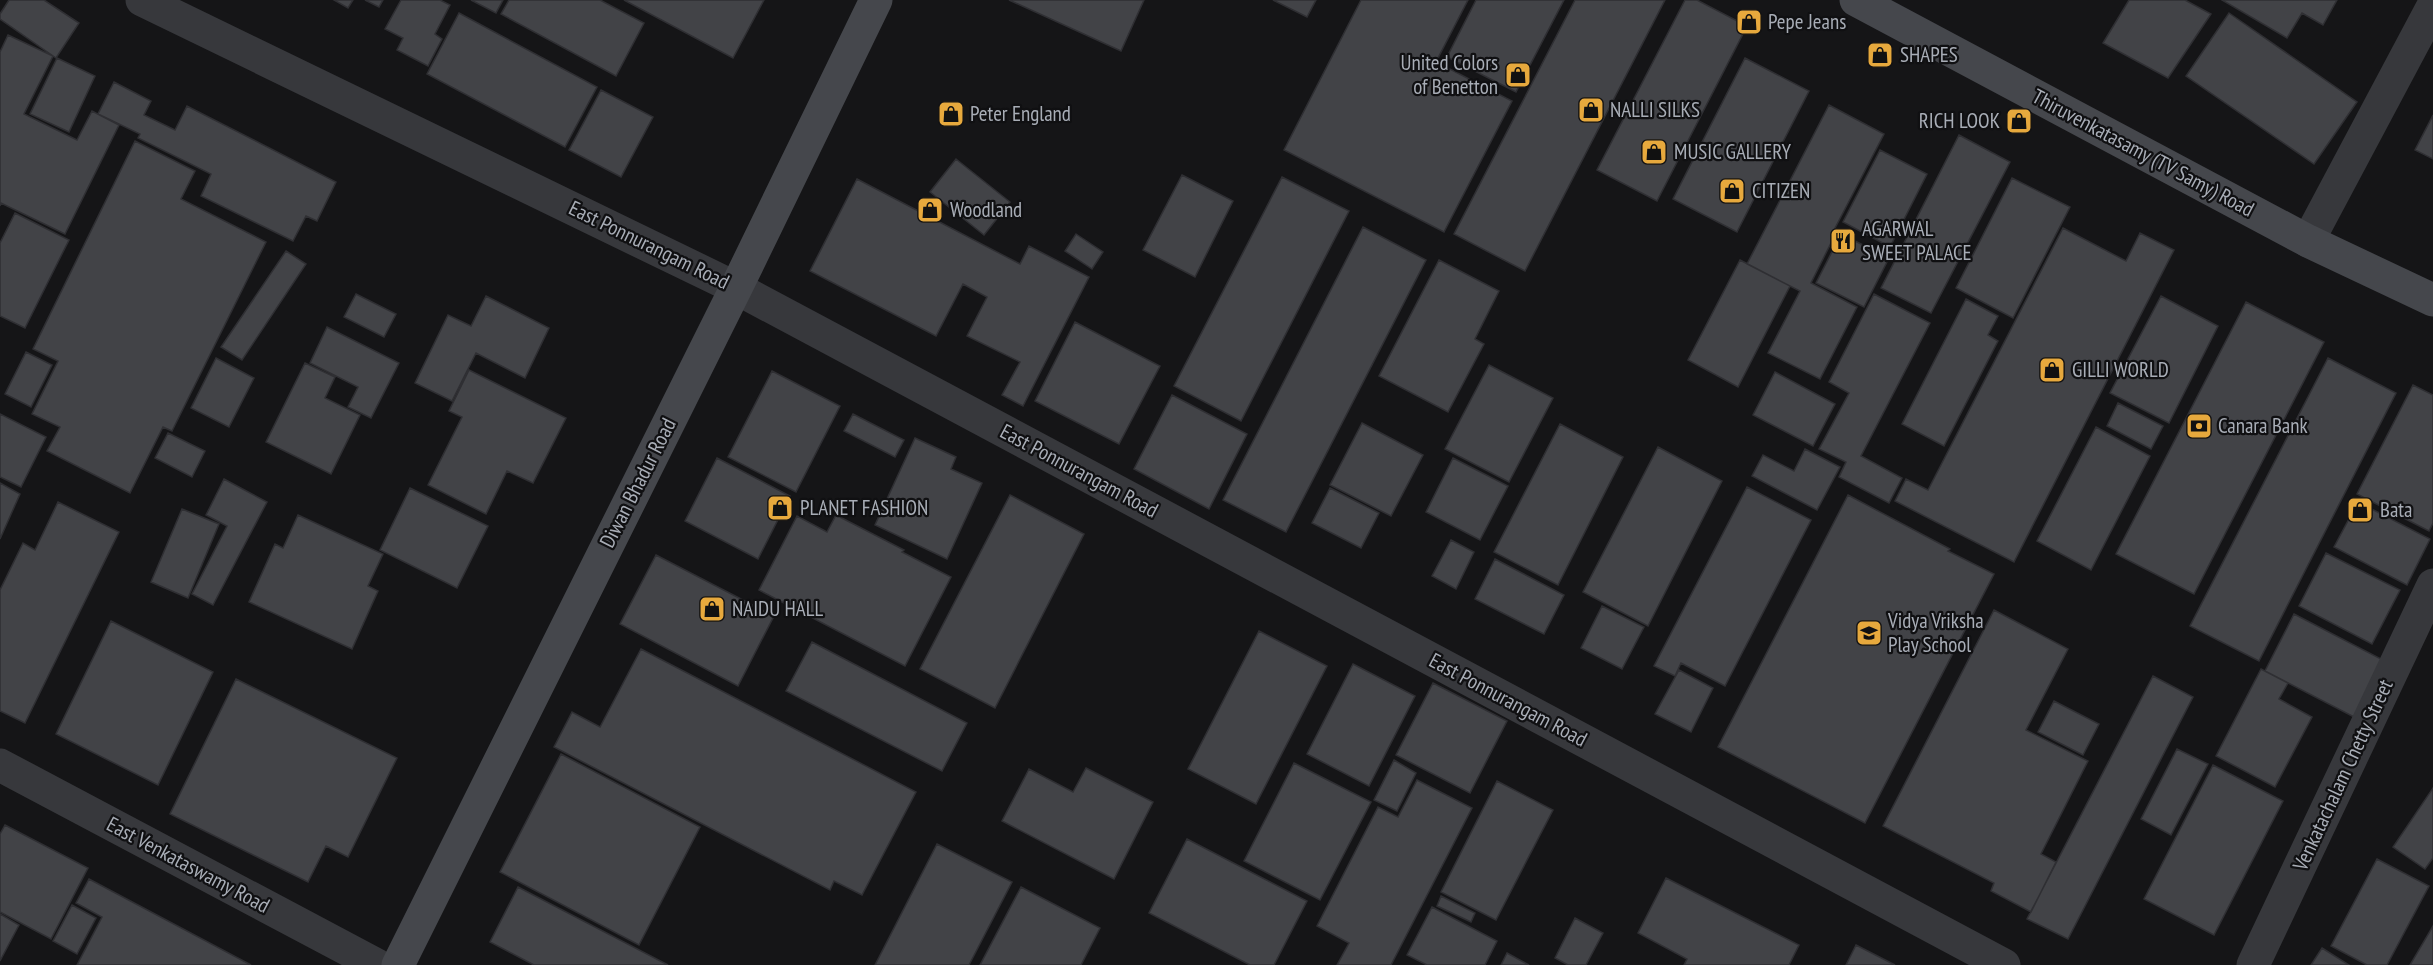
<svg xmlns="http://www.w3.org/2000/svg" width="2433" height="965" font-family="'PT Sans Narrow',sans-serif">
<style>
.building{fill:#424347;stroke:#2f2f33;stroke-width:1.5}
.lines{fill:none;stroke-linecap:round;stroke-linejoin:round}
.street{stroke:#37383c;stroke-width:33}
.secondary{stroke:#45474c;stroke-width:33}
.labels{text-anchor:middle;stroke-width:4.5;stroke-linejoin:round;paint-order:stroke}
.poi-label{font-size:21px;fill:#a8adb6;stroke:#101012;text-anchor:start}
.street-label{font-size:21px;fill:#a8adb6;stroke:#101012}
</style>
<rect width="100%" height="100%" fill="#151517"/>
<path class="building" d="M9,0H44L79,23L56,58L0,19V14Z
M334,0H353L348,8Z
M365,0H383L379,7Z
M401,0H440L450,5L435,34L442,39L428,66L397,50L403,38L385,29Z
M471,0H503L496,13Z
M509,0H600L644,23L616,76L501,14Z
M624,0H764L733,58Z
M1009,0H1144L1121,51Z
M1273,0H1316L1307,17Z
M1361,0H1468L1436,62L1512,101L1444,232L1284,150Z
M1476,0H1564L1516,92L1447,57Z
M1575,0H1665L1525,271L1454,234Z
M1685,0H1697L1747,26L1657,201L1597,170Z
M2129,0H2185L2211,14L2168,78L2103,43Z
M2222,0H2337L2323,25L2302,13L2287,38Z
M459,13L597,87L565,147L427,74Z
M2229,13L2357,102L2314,164L2186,76Z
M8,35L53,56L24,114L77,140L92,111L119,125L65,234L1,203L0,206V52Z
M57,58L95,76L69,132L30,114Z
M1745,58L1809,91L1737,232L1673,199Z
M114,82L151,101L144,115L175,130L187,106L336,182L317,221L306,216L293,241L201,196L211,174L138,138L140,134L98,114Z
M601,90L653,117L621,177L569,150Z
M1829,105L1884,134L1833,232L1836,233L1811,283L1857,307L1820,379L1768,353L1800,291L1747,264Z
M2433,115V159L2415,150Z
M1959,135L2010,162L1931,313L1881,288Z
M135,141L195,171L181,199L266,242L172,431L163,427L130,493L47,451L60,427L32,414L58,361L33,349Z
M1880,150L1927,174L1890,247L1843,222Z
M956,159L1010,202L984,235L930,192Z
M1182,175L1233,201L1195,277L1143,250Z
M1282,177L1349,211L1241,421L1174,386Z
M2012,178L2070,207L2013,318L1956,288Z
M857,179L1020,264L1029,246L1089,277L1023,406L1002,395L1020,362L967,336L987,297L963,284L936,336L810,271Z
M15,213L69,240L25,328L0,316V243Z
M1363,227L1426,260L1286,532L1223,500Z
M2063,228L2126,261L2140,233L2174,250L2014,562L1895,501L1906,479L1928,490Z
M1076,234L1103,252L1092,269L1065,251Z
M1841,234L1889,258L1864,307L1816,283Z
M286,251L306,264L242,360L221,347Z
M1439,260L1499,291L1475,339L1484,344L1448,412L1379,376Z
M1740,260L1790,286L1738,387L1688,360Z
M356,294L396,314L384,337L344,317Z
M1874,294L1930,323L1861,456L1902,478L1889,503L1839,477L1846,462L1819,449L1849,393L1829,382Z
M486,296L549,328L525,378L476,353L452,401L415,383L448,315L471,326Z
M2161,296L2218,326L2169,423L2110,393Z
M1966,299L1998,316L1988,335L1998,341L1944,446L1902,424Z
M2246,302L2324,342L2194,594L2116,554Z
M1075,322L1160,366L1119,444L1035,401Z
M327,327L399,363L371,418L348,407L358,387L310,363Z
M26,352L52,365L31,407L5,394Z
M216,358L254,378L229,427L191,408Z
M2328,358L2396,393L2259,661L2190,626Z
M305,363L335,377L325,398L360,415L331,474L266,442Z
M1489,365L1553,398L1509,482L1445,449Z
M469,370L566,418L533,483L507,471L486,514L428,485L462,417L449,411Z
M772,371L840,406L796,492L728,457Z
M1775,372L1835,404L1813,446L1753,415Z
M2413,385L2433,395V523L2429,531L2357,494Z
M1172,395L1247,434L1209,509L1134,469Z
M2118,403L2163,426L2151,449L2107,426Z
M0,414L46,437L21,487L0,477Z
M853,414L904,440L895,457L844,431Z
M1362,423L1423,455L1391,516L1330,485Z
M1560,424L1623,457L1558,585L1494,552Z
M2096,427L2150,456L2091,570L2037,541Z
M168,433L205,451L192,477L155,458Z
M915,438L956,457L951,469L982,483L947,559L875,525Z
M1658,447L1722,481L1648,626L1583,592Z
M1805,449L1840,467L1817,510L1752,476L1763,455L1794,471Z
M717,458L790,496L758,559L685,521Z
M1453,458L1508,486L1480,540L1426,512Z
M224,479L267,502L213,605L192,594L227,526L206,515Z
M0,483L20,494L0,539Z
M1747,487L1811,520L1725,686L1681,663L1675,676L1654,666Z
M410,488L488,526L457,588L380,550Z
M1330,488L1379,513L1361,548L1312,523Z
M1010,495L1084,534L995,708L920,669Z
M1848,495L1950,549L1948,551L1994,574L1865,823L1718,747Z
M58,502L119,532L25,723L0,711V590L23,543L35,550Z
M2358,502L2430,539L2407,585L2334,547Z
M182,509L219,524L188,598L151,582Z
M298,515L383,554L368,586L378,591L352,649L249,602L275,544L283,548Z
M836,515L904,550L902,552L951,577L905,666L759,590L797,516L827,532Z
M1451,540L1474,552L1456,589L1432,576Z
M2326,553L2400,590L2372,644L2299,606Z
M656,555L774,616L738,686L620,624Z
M1495,559L1564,595L1544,634L1475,599Z
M1602,606L1644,627L1622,669L1581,648Z
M1994,610L2068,649L2026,730L2088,761L2041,854L2056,862L2031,912L1991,891L1994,883L1883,826Z
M2294,614L2383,660L2354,717L2265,671Z
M111,621L213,672L158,785L56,734Z
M1259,631L1327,666L1256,804L1188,769Z
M812,642L967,723L942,771L786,691Z
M641,649L916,792L862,895L834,881L830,890L554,747L572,712L600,727Z
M1353,664L1415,696L1369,786L1307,754Z
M2261,669L2288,683L2279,699L2312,717L2275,787L2216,756Z
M1679,670L1713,688L1691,732L1655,714Z
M2153,676L2193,697L2068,939L2027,919Z
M236,679L397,758L348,857L326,846L308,882L170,814Z
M1433,683L1507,721L1470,793L1396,755Z
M2054,701L2099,724L2083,755L2038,732Z
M2177,749L2208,764L2171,835L2141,819Z
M561,754L700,827L639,945L500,872Z
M1394,760L1416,773L1397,811L1374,800Z
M1294,763L1371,802L1320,900L1244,861Z
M2213,765L2283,801L2214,935L2144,899Z
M1086,768L1153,802L1114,879L1002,821L1029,769L1073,792Z
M1417,780L1472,808L1391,965H1337L1349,943L1317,926L1378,807L1398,817Z
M1497,781L1553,810L1496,920L1441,892Z
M2433,788V858L2425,869L2393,847Z
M5,825L88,868L51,939L0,912V834Z
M1187,839L1307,901L1274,965H1250L1149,913Z
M937,844L1012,882L969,965H875Z
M2377,859L2429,886L2387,965H2367L2331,946Z
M1666,878L1799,945L1789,965H1684L1687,959L1638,933Z
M89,879L251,965H77L102,917L76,903Z
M518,887L668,965H534L490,942Z
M1021,887L1100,928L1081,965H980Z
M1441,896L1475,913L1471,922L1437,906Z
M72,905L96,918L77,954L53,941Z
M1432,907L1497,941L1485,965H1427L1407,955Z
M0,914L19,925L0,961Z
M1575,918L1603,933L1586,965H1568L1555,958Z
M2433,926V965H2410Z
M1856,945L1895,965H1846Z
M2322,948L2349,965H2311Z
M1507,953L1529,965H1501Z"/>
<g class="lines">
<path class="street" d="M142,0L736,288L2004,965
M2308,241L2433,6
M0,765L377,965
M2253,965L2433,585"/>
<path class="secondary" d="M1856,0L2308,241L2433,300
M398,965L736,288L876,0"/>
</g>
<defs>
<g id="shop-square" transform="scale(1.35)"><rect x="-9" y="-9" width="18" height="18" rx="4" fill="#e7a93d" stroke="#101012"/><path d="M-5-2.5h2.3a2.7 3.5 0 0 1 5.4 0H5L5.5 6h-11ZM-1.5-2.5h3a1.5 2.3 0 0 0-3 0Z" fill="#111"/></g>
<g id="restaurant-square" transform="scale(1.35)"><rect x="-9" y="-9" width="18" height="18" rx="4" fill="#e7a93d" stroke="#101012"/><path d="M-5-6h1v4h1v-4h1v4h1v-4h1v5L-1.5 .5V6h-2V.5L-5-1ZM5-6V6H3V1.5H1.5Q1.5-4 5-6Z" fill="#111"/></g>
<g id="bank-square" transform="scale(1.35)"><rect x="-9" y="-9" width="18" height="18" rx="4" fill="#e7a93d" stroke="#101012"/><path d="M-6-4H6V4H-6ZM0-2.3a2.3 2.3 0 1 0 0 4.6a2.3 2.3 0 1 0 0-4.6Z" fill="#111"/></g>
<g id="school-square" transform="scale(1.35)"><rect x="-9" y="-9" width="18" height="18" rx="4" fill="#e7a93d" stroke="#101012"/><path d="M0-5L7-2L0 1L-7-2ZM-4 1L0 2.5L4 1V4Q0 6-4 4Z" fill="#111"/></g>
</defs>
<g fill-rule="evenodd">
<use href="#shop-square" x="1749" y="22"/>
<use href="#shop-square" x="1880" y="55"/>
<use href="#shop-square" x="1518" y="75"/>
<use href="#shop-square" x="1591" y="110"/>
<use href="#shop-square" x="951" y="114"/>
<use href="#shop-square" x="2019" y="121"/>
<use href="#shop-square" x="1654" y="152"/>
<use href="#shop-square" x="1732" y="191"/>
<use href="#shop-square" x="930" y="210"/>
<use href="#restaurant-square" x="1843" y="241"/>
<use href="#shop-square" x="2052" y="370"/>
<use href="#bank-square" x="2199" y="426"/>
<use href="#shop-square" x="780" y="508"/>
<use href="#shop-square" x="2360" y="510"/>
<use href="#shop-square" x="712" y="609"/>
<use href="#school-square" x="1869" y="633"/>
</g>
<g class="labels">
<g class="poi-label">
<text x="1768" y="29">Pepe Jeans</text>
<text x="1900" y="62">SHAPES</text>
<text x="1498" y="70" text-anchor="end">United Colors<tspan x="1498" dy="24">of Benetton</tspan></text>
<text x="1610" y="117">NALLI SILKS</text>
<text x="970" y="121">Peter England</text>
<text x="2000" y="128" text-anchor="end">RICH LOOK</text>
<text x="1674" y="159">MUSIC GALLERY</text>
<text x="1752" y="198">CITIZEN</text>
<text x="950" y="217">Woodland</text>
<text x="1862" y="236">AGARWAL<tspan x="1862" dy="24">SWEET PALACE</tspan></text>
<text x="2072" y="377">GILLI WORLD</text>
<text x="2218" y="433">Canara Bank</text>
<text x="800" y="515">PLANET FASHION</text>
<text x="2380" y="517">Bata</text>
<text x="732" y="616">NAIDU HALL</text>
<text x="1888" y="628">Vidya Vriksha<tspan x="1888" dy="24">Play School</tspan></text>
</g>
<g class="street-label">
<text transform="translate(2143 153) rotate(28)" y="7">Thiruvenkatasamy (TV Samy) Road</text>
<text transform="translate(649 245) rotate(26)" y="7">East Ponnurangam Road</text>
<text transform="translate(1079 471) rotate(28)" y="7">East Ponnurangam Road</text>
<text transform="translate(638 483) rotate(-63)" y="7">Diwan Bhadur Road</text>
<text transform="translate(1508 700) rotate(28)" y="7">East Ponnurangam Road</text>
<text transform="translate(2343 775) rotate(-65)" y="7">Venkatachalam Chetty Street</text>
<text transform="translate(188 865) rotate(28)" y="7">East Venkataswamy Road</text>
</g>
</g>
</svg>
